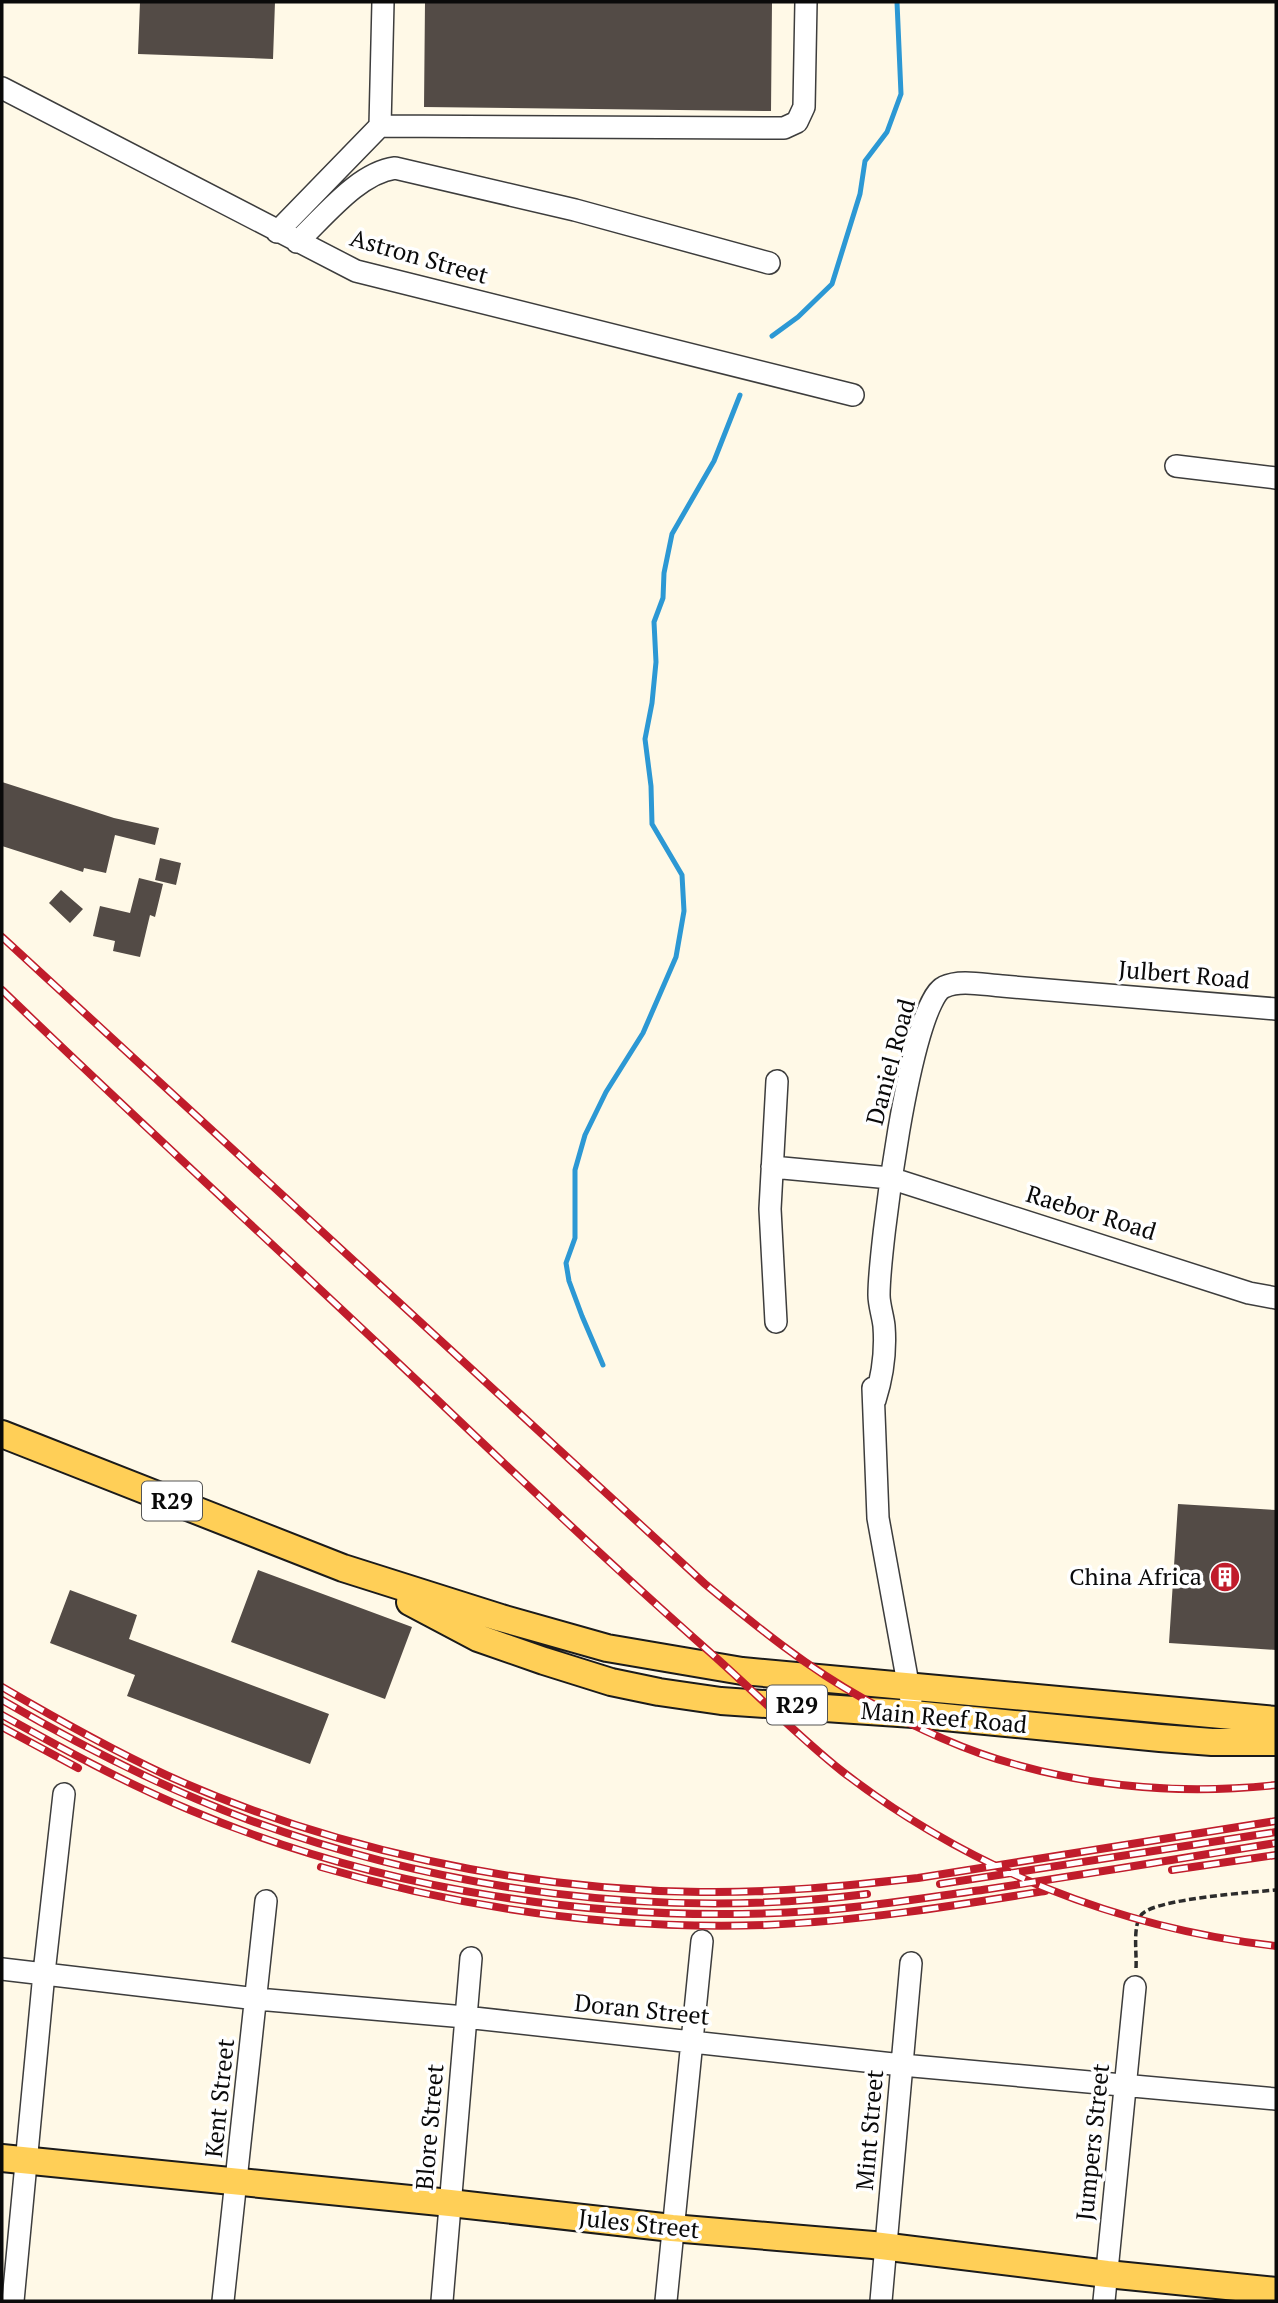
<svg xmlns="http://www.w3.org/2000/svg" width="1278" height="2303" font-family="'PT Serif',serif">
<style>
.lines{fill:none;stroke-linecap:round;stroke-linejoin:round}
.stream{stroke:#2c98d4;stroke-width:5}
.building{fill:#534b46}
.minor-casing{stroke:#3d3d3d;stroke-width:24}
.major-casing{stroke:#1b1b1b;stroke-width:30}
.path{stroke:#2c2c2c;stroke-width:3.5;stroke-dasharray:7 3.5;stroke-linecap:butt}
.minor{stroke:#fff;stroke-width:21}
.major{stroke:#ffcf57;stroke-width:26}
.rail-casing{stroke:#c01c2b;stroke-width:8}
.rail{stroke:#fff;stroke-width:5;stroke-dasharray:16;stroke-linecap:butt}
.labels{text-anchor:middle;stroke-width:7;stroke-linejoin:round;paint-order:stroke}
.shield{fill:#fff;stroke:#545454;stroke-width:2}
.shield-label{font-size:23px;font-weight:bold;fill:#0a0a0a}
.street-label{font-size:24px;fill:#0a0a0a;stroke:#fff}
.poi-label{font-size:24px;fill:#0a0a0a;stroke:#fff;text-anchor:end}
</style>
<rect width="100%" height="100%" fill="#fff9e7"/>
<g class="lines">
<path class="stream" d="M772,336L798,317L832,284L860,194L865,161L887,132L901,94L897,2
M603,1365L582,1316L569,1281L566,1263L575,1238V1170L585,1135L606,1092L643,1033L676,957L684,911L682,875L652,824L651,786L645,739L652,703L656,662L654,622L663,598L664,573L672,534L714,461L740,395"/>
</g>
<path class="building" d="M140,2H275L273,59L138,54Z
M425,2H772L771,111L424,107Z
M2,782L114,818L159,828L155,845L115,835L106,873L84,868L83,872L2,846Z
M160,858L181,863L176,885L155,880Z
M139,878L163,884L155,917L150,915L140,957L113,951L115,941L93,936L100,906L130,913Z
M61,890L83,909L70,923L49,903Z
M1178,1504L1276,1510V1650L1169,1643Z
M258,1570L412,1627L385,1699L231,1642Z
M70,1590L137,1615L129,1639L329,1714L310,1764L127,1696L135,1675L50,1643Z"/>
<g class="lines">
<g class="minor-casing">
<path id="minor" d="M2,88L356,271L853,395
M380,126L383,2
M277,232L380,126L784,128L797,122L804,107L806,2
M297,242C324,217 358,173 395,168L575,210L769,263
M1176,466L1276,478
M772,1167L890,1178L1249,1293L1276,1298
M776,1322L770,1209L777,1081
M873,1388L878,1518L911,1700
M875,1400C883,1375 886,1352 884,1326C883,1316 879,1305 879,1295C879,1252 910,1002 944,987C960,979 985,985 1002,986L1276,1009
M2,1969L257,1999L465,2017L902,2065L1276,2099
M13,2301L44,1973L64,1794
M223,2301L266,1901
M442,2301L471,1958
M666,2301L702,1941
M881,2301L911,1963
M1104,2301L1135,1987"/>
</g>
<g class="major-casing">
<path id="major" d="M2,1434L343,1568L501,1618L607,1648L742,1671L1276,1720
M410,1602L478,1638L544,1661L611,1682L659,1692L721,1701L913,1714L1160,1738L1212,1742H1276
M2,2158L450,2203L672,2228L873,2245L1107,2274L1276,2291"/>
</g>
<path class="path" d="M1136,1968C1137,1953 1132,1925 1142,1914C1156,1899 1253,1892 1276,1890"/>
<use href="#minor" class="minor"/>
<use href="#major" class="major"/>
<g class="rail-casing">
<path id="rail" d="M2,937L705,1584C755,1625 806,1667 864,1699C910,1725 962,1750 1014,1764C1098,1788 1189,1794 1276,1785
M2,990C143,1126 287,1257 429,1392C519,1478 610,1564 704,1647C751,1688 794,1733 843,1772C969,1869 1118,1928 1276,1946
M2,1687C55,1718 110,1749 166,1775C330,1849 521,1890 701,1892C774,1893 846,1886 918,1878L1276,1821
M2,1700C81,1746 163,1788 249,1820C444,1891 659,1920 867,1894
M2,1715C63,1749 125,1783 190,1810C382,1891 605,1925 812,1911C871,1907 930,1897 989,1889C1085,1874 1180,1859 1276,1843
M2,1727L78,1768
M321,1867C465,1909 616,1930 766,1925C860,1921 952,1906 1045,1891
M1172,1870L1276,1855
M940,1884L1276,1832"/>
</g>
<use href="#rail" class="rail"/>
</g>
<defs>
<g id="building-disc" transform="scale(1.575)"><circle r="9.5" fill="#c01c2b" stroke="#fff"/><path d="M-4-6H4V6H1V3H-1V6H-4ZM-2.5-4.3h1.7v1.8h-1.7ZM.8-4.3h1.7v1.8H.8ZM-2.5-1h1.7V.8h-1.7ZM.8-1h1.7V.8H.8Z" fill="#fff"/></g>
</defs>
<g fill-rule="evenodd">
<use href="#building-disc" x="1225" y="1577"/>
</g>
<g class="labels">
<g class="shield">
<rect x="142" y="1481.5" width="60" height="39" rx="5"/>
<rect x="767" y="1685.5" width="60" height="39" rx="5"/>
</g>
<g class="shield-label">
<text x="172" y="1509">R29</text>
<text x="797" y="1713">R29</text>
</g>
<g class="street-label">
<text transform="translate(419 257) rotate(16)" y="8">Astron Street</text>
<text transform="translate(1184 975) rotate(5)" y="8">Julbert Road</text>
<text transform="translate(891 1062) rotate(-75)" y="8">Daniel Road</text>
<text transform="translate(1091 1213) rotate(17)" y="8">Raebor Road</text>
<text transform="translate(944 1718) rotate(5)" y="8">Main Reef Road</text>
<text transform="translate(642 2010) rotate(6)" y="8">Doran Street</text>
<text transform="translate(220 2098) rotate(-84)" y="8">Kent Street</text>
<text transform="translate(430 2127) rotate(-85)" y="8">Blore Street</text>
<text transform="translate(870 2130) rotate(-85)" y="8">Mint Street</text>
<text transform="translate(1093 2142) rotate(-84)" y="8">Jumpers Street</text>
<text transform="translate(639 2224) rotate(6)" y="8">Jules Street</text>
</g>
<g class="poi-label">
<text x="1202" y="1585">China Africa</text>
</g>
</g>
<rect width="1278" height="2303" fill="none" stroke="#0a0a0a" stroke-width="7"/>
</svg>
